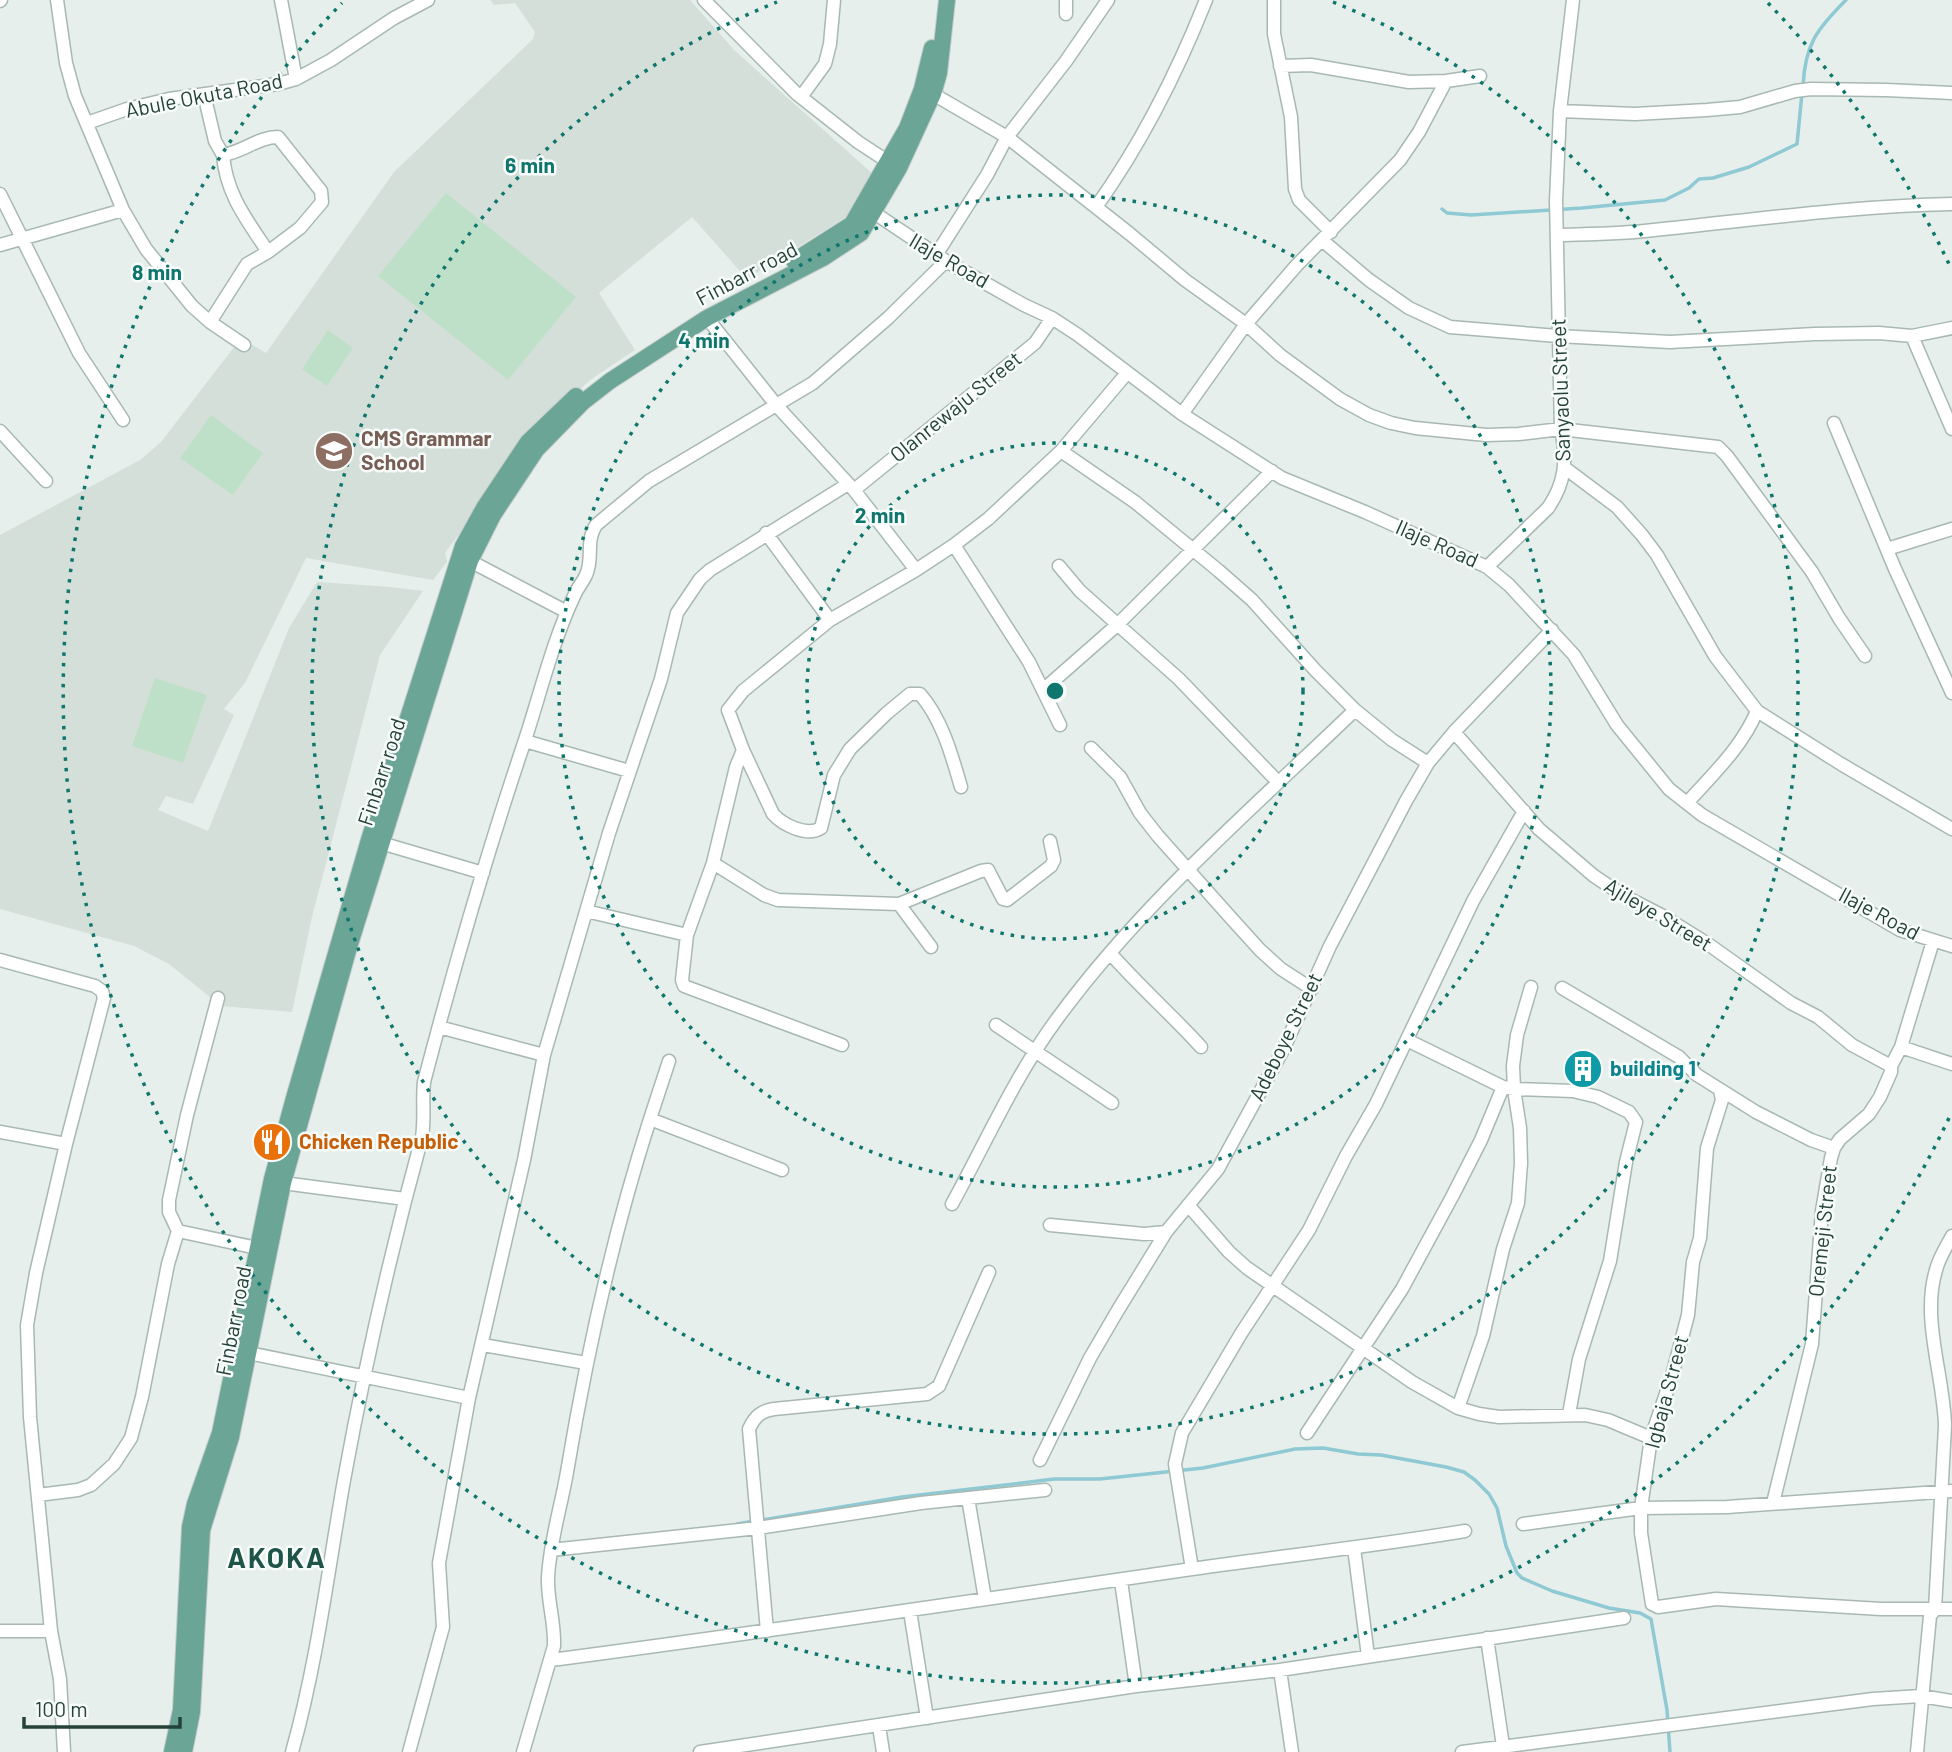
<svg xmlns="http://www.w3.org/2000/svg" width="1952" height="1752" font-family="Barlow,sans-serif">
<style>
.built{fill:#d4dfda}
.green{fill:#bfe0c8}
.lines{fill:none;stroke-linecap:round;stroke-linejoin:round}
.stream{stroke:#8ec9d4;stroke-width:3.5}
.minor-casing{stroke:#a8b8b2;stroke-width:15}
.major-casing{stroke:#c2cac8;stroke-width:18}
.minor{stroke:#fff;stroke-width:12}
.major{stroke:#6aa596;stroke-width:16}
.ring{fill:none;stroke:#0f766e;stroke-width:3.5;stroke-dasharray:3.5 7}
.labels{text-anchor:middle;stroke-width:5;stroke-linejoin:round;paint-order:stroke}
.street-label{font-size:21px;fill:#24423a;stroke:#f7fbf9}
.education-label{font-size:21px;font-weight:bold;fill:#785e54;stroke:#f7fbf9;text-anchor:start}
.culture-label{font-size:21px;font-weight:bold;fill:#0d838f;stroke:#f7fbf9;text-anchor:start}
.food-label{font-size:21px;font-weight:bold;fill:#c56008;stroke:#f7fbf9;text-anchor:start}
.district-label{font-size:28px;font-weight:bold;letter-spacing:2px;fill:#1f5548;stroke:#f7fbf9}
.centre{fill:#0f766e;stroke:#f7fbf9;stroke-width:3.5}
.ring-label{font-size:21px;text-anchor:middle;font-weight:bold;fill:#0f766e;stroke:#f7fbf9;stroke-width:5;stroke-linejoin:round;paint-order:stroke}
</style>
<rect width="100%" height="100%" fill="#e6efeb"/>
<path class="built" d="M490,0H690L734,50L873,174L857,210L747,279L692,217L599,293L635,350L590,380L526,440L472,523L463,529L445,553L447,562L433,580L306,558L245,683L224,709L234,715L193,804L166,796L158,810L208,831L289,628L317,582L391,587L423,591L380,655L312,917L292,1012L221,1006L169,964L134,946L0,909V535L140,460L161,442L241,338L266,353L394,172L533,39L535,32L515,3L494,5Z"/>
<path class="green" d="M446,193L576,297L508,380L378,276Z
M328,330L353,348L327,386L302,369Z
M211,415L263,453L233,495L180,458Z
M155,678L207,695L183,763L132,746Z"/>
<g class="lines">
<path class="stream" d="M1803,86C1805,44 1817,29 1846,0
M1442,209L1447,213L1471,215L1582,208L1665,200L1689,188L1699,179L1713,178L1749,167L1797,144L1802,93
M762,1520L902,1497L1022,1483L1054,1479H1100L1203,1468L1295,1449L1323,1448L1358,1454L1381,1455L1446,1467L1464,1472L1475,1480L1489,1494L1497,1508L1506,1546L1517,1573L1522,1578L1552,1591L1609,1608L1640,1613L1651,1619L1667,1710L1670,1752
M737,1524L754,1521"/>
<g class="minor-casing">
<path id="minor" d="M57,0L66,63L75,96L123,210L146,249L192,306L210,322L244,345
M281,0L296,79
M704,0L797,94L858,142L893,165
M1066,0V14
M1274,0V34L1291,117L1295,189L1299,200L1331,232
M0,1L1,0
M1280,66L1311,65L1409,82L1446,81L1480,76
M204,94L215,141L223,155C243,152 258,137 278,137L321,191L322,202L300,228L268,252L247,264L210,322
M933,94L1007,137L1130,234L1185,280L1246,324L1280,355L1340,399L1369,415L1391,423L1415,428L1486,435L1519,434L1561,429L1718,447L1727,456L1812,572L1839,618L1865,656
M801,97L825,64L830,44L834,0
M1560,111L1635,114L1707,110L1740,107L1795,91L1811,89L1886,90L1952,93
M87,123L127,109L169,99L278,84L296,79L331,60L394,18L428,0
M223,155C226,194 247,220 268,252
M0,194L79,353L123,420
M1096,207C1141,144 1177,73 1206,0
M867,208L946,261L1024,305L1052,318L1078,335L1182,414L1282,478L1365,512L1487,567L1509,585L1574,655L1617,725L1669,789L1702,815L1900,930L1952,946
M1558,235C1590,234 1622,234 1654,230C1753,220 1852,206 1952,204
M1323,241L1369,280L1409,308L1450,327L1558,336L1670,342L1815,334L1879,333L1912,336L1952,328
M0,245L123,210
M936,255L987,175L1007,137L1066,61L1108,0
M707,318L777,406L854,490L916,570
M1912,336L1952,429
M1182,414L1246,324L1296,266L1400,160L1419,132L1446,81
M1834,423L1895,569L1952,693
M0,431L46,481
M1061,451L1135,502L1219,571L1252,600L1316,671L1355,710L1392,740L1428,763
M1565,468L1617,507L1642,535L1657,555L1715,656L1757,711L1841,764L1952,829
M854,490L1035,343L1052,318
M766,533L830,620
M954,545L1029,662L1060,725
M1887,549L1952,529
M470,561L567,612
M1059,566L1080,591L1179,679L1278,782
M1487,567L1548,508C1566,482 1567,459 1561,429L1556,201L1560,111L1573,0
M1043,690L1117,625L1272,471
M1454,732L1539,829L1594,876L1624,896L1663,916L1708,944L1791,1003L1818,1017L1852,1045L1891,1066
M525,741L629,771
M1091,748L1120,777L1140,813L1158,836L1231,918L1260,950L1281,969L1312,989
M743,750L736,767L713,863L687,935L682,980L684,986L842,1045
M961,787C952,756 942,719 920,694H910L887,713L850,749L834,775L821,828C807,837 783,825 773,814L743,750L728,710L743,691L830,620L916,570L954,545L988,519L1061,451L1127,373
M1687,803C1713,774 1742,747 1757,711
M381,843L483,873
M713,863L764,895L778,900L899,904L981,871L988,870L1003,899L1007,900L1051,866L1054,860L1050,841
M899,904L931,947
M586,911L687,935
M1110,953C1139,986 1172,1015 1201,1047
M0,960L95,986L102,991L104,998L66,1144L36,1273L27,1325L30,1417L51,1631L60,1679L64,1752
M1562,988L1679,1057L1697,1075L1756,1112L1811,1140L1834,1148
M996,1025L1112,1103
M439,1027L544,1055
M1407,1040L1503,1087L1514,1089L1573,1091L1598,1097L1629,1112L1636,1122L1626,1162L1610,1261L1579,1359L1569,1414
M1901,1047L1952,1064
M1720,1090L1722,1100L1707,1148L1700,1238L1693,1262L1688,1315L1672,1376L1651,1438L1641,1508V1533L1652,1604L1658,1607L1716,1599L1881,1609H1952
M650,1119L669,1061
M0,1132L66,1144
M283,1183L405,1199
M952,1204C986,1142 1015,1076 1057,1019C1142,903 1252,809 1355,710
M1188,1205L1229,1252L1247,1268L1412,1382L1458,1408L1479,1414L1499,1417L1585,1415L1608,1420L1651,1438
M1050,1225L1144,1234L1166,1232
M178,1231L257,1248
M483,1345L586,1363
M249,1353L469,1398
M1458,1408L1483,1336L1503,1249L1518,1203L1521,1163L1520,1128L1514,1089L1513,1066L1517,1035L1531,987
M1307,1433L1402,1289L1453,1195L1481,1140L1503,1087
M1040,1460L1090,1358L1118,1310L1166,1232L1218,1169L1231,1145L1283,1050L1330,946L1406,801L1428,763L1454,732L1552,630
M38,1495L78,1490L91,1485L114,1464L131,1438L142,1397L168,1264L178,1231L169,1212V1200L187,1115L218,998
M968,1498L985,1599
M1773,1503L1812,1344L1822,1211L1831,1158L1834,1148L1840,1139L1869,1114L1880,1097L1891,1072V1066L1901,1047L1933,941
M1523,1524L1641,1508L1727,1507L1952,1491
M1354,1548L1368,1656
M551,1550L758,1528L921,1503L1045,1490
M1192,1569L1175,1464L1182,1433L1242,1332L1309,1230L1346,1156L1376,1104L1473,901L1524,811
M1121,1581L1136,1686
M910,1611L927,1718
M0,1631H51
M767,1631L749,1429C755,1416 761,1411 774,1409L927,1394L939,1386L989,1272
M1487,1638L1503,1746
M551,1660C765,1632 978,1600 1192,1569C1283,1556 1374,1546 1465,1531
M1280,1670L1292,1752
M879,1726L883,1752
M292,1752C317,1663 328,1571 344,1480C365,1365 391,1250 422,1137C425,1119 422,1101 424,1082C454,967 487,853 525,740C541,691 553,640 575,594C578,587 583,582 586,575C594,558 585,542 596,525L649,481L813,383L888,318L946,261
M409,1752L443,1627L439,1563L469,1398L524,1160L544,1055L609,833L661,679L677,613L700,579L710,570L848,484
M523,1752L554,1646C555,1622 547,1600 548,1577C550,1541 561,1507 567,1472C587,1352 613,1234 650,1119L782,1170
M700,1752L1136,1686L1280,1670L1624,1618
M1462,1752L1873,1699L1921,1696L1952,1701
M1917,1752L1930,1616L1935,1609L1945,1426C1944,1376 1921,1319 1936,1270C1939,1258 1946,1247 1952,1236"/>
</g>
<g class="major-casing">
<path id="major" d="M794,261L852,224L907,128L922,89L932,48
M172,1752L181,1710L190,1527L195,1504L220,1433L272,1179L294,1098L369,840L463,546L484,508L528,442L576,396
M184,1752L192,1712L202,1530L231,1437L283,1183L349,947L470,561L493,515L536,450L583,402L610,381L707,318L823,258L861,233L899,168L933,94L939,73L947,0"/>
</g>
<use href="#minor" class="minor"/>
<use href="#major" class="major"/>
</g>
<g class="ring">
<circle cx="1055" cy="691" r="248"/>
<circle cx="1055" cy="691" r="496"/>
<path d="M1333 2A743 743 0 1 1 777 2"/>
<path d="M1949 1118A991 991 0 1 1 342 3M1768 3A991 991 0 0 1 1949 264"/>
</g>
<defs>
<g id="school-disc" transform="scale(2.0125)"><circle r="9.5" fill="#8d6e63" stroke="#f7fbf9"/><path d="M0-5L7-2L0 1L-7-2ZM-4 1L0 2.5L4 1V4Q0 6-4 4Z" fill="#fff"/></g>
<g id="building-disc" transform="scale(2.0125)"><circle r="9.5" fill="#0f9aa8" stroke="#f7fbf9"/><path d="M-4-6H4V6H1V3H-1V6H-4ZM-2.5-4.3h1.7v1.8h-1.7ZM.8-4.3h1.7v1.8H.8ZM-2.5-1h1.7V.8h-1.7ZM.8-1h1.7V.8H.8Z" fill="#fff"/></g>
<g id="restaurant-disc" transform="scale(2.0125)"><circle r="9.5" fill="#e8710a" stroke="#f7fbf9"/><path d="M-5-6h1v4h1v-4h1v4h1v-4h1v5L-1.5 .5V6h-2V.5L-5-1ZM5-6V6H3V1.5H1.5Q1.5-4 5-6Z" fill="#fff"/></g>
</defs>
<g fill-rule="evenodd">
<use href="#school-disc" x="334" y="451"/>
<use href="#building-disc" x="1583" y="1069"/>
<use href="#restaurant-disc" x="272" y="1142"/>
</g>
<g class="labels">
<g class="street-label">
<text transform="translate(204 96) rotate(-11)" y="7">Abule Okuta Road</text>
<text transform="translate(949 261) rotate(30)" y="7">Ilaje Road</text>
<text transform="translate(747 274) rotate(-28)" y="7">Finbarr road</text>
<text transform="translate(1561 390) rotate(-92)" y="7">Sanyaolu Street</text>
<text transform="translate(956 407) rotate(-39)" y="7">Olanrewaju Street</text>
<text transform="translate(1437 544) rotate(24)" y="7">Ilaje Road</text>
<text transform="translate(382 772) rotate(-72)" y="7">Finbarr road</text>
<text transform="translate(1879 914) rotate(28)" y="7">Ilaje Road</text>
<text transform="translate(1658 915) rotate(31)" y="7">Ajileye Street</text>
<text transform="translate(1286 1037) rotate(-64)" y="7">Adeboye Street</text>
<text transform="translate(1823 1231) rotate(-84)" y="7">Oremeji Street</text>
<text transform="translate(234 1321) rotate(-79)" y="7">Finbarr road</text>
<text transform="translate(1667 1392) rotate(-75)" y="7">Igbaja Street</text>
</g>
<g class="education-label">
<text x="361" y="446">CMS Grammar<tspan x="361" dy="24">School</tspan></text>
</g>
<g class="culture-label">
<text x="1610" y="1076">building 1</text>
</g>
<g class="food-label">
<text x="299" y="1149">Chicken Republic</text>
</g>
<g class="district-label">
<text x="277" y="1568">AKOKA</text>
</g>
</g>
<circle cx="1055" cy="691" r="10" class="centre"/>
<g class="ring-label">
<text x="530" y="173">6 min</text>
<text x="157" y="280">8 min</text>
<text x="704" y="348">4 min</text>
<text x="880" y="523">2 min</text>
</g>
<path d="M24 1717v10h156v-10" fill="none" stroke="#24423a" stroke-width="3.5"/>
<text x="35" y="1717" font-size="21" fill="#24423a" stroke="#f7fbf9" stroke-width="5" paint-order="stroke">100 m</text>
</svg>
